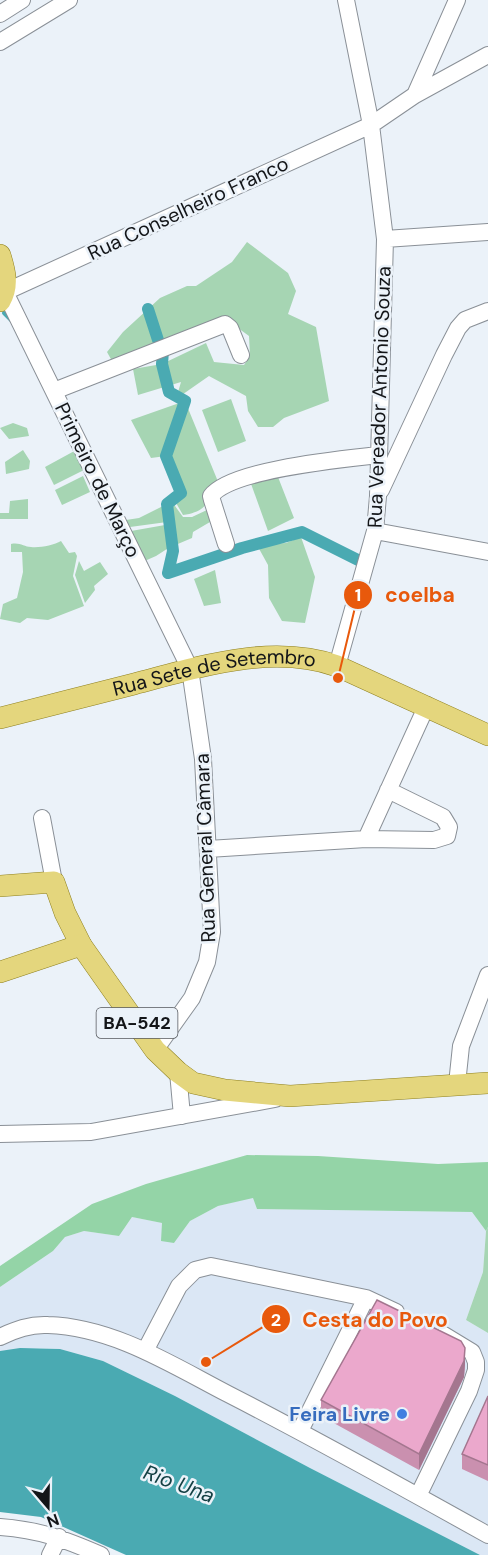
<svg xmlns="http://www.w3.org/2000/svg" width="488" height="1555" font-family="'DM Sans',sans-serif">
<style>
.built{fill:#dbe7f5}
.green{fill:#a6d5b3}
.forest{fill:#94d4a7}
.water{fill:#4aaab2}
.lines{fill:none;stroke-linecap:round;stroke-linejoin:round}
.stream{stroke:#4aaab2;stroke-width:4}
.canal{stroke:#4aaab2;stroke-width:12}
.minor-casing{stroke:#8a9097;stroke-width:18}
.major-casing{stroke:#8f8121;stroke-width:22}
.minor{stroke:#fff;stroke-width:16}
.major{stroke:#e4d67d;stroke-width:21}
.wall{fill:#ca90af}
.shaded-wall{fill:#a4768f}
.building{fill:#eba8cc;stroke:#a4768f;stroke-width:1.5}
.shop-dot{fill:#3f7fe0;stroke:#ebf2f9;stroke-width:2}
.labels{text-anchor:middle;stroke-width:5;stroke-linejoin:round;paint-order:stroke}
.shield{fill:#ebf2f9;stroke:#54575c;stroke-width:1.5}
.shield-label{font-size:18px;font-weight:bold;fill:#131518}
.street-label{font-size:20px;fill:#131518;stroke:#ebf2f9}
.shop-label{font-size:20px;font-weight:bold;fill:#366cbe;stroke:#ebf2f9;text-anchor:end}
.water-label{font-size:21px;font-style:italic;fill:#134044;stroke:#ebf2f9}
.leader{fill:none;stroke:#e8590c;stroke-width:2}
.callout-dot{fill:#e8590c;stroke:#ebf2f9;stroke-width:2}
.mark-label{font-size:18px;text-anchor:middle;font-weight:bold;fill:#fff}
.callout-label{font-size:21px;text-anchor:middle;font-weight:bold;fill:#e8590c;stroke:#ebf2f9;stroke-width:5;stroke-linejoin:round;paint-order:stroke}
</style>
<rect width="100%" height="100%" fill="#ebf2f9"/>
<path class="built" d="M253,1197L257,1209L472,1212L486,1231L483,1272L466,1320L488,1333V1555H480L310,1468L175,1396L103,1361L60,1349L39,1348L0,1351V1287L53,1251L65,1237L84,1231L119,1236L132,1217L162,1223L174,1243L190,1221L218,1206Z"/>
<path class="green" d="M247,242L288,273L296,291L288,314L316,327L329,401L284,418L273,427H258L248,411L246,396L209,376L176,399L181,382L138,395L133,369L162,364L206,343L214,362L244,365L250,356L249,336L223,317L112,361L107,352L123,332L160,298L187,286H196L232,262Z
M231,399L246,441L218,452L202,410Z
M185,401L219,484C208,502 206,512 183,515L172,496L181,493L179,481L166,456L151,458L131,420Z
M13,423L27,428L29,436L9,439L0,428Z
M78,449L86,469L54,485L45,467Z
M23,450L30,461L29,469L6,474L5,462Z
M83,476L90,492L62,505L55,490Z
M278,477L294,518L268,531L250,481Z
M28,499V519H0V513H9L10,501Z
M170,499L183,517H192L207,510L210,522L193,532L192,538L173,546L169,526L172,511L168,503Z
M167,504L170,515L167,522L130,527L126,520L139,518Z
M165,525L170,547L156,556L140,563L131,531Z
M301,537L315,577L305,623L282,621L269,598L268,565L257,545L286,543Z
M61,541L69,553L75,552L77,556L73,576L84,606L48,620L27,618L20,623L0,619L3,604L17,598L23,572L22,552H11V544C20,542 24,547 31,547C40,548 54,545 61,541Z
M79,561L84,571L100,562L108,574L94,586L95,590L85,603L75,575Z
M215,570L221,603L204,606L194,579Z
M488,1227V1333L466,1320L483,1272L486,1231Z"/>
<path class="forest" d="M247,1155L318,1156L438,1164L488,1162V1227L486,1231L472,1212L257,1209L253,1198L218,1206L190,1221L174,1243L161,1241L162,1223L132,1217L119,1236L84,1231L65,1237L53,1251L0,1287V1266L92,1204L146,1184Z"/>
<path class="water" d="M20,1348L60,1349L103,1361L175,1396L310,1468L480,1555H126L41,1517L0,1512V1351Z"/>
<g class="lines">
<path class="stream" d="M4,313L12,321"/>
<path class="canal" d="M148,309L158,340
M163,351L162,364L169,392L185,401L166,456L181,493L167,504L173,551L168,573
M168,573L242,548L302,532L362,562"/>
<g class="minor-casing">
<path id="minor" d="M0,14L22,0
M0,42L69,0
M415,95L457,0
M385,239L488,232
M54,391L225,324L230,328L241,355
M381,490L444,355L458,328L465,320L488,311
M375,531L488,552
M226,544L212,500L211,496C231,469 345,459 379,455
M337,666L375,531L378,496L385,239L371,125L346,0
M388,790L443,817L449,827L447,836L434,840L366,839L427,705
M42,818L54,882
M208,849L366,839
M155,1050L192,998L207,962L212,932L203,759L190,669L5,292L371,125L415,95L488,55
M178,1072L182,1116
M457,1084L461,1046L488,975
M0,1134L91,1132L275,1099
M0,1337C15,1330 30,1324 48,1325C113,1327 172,1365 228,1394C316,1439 402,1487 488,1535
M145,1351L179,1286L195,1270L211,1266L366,1298L396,1312
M300,1431L366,1298
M418,1496L469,1391L476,1370V1362L472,1352L444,1335
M0,1527C40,1530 64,1539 101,1555
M50,1555L59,1537"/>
</g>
<g class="major-casing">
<g id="major">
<path d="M0,255C5,271 9,286 0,301"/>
<path id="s1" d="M0,718C45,707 89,695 134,684C199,667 271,643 337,666L488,735"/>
<path d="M0,886L54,882L65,913L81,945"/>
<path d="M0,972L81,945L155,1050L178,1072L193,1083L225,1090L290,1096L488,1083"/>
</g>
</g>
<use href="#minor" class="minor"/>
<use href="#major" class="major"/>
</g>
<path class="wall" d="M465,1364L464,1377L419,1470L321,1416V1400Z
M488,1396V1481L462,1469V1454Z"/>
<path class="shaded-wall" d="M465,1348V1364L464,1377L419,1470V1454Z"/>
<path class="building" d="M377,1300L461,1341L465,1348L464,1361L419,1454L321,1400Z
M488,1396V1465L462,1454Z"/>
<circle class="shop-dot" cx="402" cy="1414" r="6"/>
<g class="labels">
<rect class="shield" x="96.5" y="1008" width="81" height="30" rx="4.5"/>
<g class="shield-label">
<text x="137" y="1029">BA-542</text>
</g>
<g class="street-label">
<text transform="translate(188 208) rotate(-25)" y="7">Rua Conselheiro Franco</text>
<text transform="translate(379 397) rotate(-88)" y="7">Rua Vereador Antonio Souza</text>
<text transform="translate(98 480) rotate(64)" y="7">Primeiro de Março</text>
<text dy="7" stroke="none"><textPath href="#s1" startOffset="220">Rua Sete de Setembro</textPath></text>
<text transform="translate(205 848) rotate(-92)" y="7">Rua General Câmara</text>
</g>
<g class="shop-label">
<text x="390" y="1421">Feira Livre</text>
</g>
<g class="water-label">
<text transform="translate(179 1484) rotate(20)" y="7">Rio Una</text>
</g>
</g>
<path class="leader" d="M338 678L358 595M206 1362L276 1319"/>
<g class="callout-dot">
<circle cx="338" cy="678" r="6"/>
<circle cx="206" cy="1362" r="6"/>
<circle cx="358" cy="595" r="15"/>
<circle cx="276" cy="1319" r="15"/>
</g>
<g class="mark-label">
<text x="358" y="601">1</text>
<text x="276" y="1326">2</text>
</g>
<g class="callout-label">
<text x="420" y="602">coelba</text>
<text x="375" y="1327">Cesta do Povo</text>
</g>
<g transform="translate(48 1507) rotate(160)" stroke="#ebf2f9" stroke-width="4.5" paint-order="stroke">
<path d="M0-4.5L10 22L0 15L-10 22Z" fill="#131518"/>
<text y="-9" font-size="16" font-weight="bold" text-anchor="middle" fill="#131518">N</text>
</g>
</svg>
